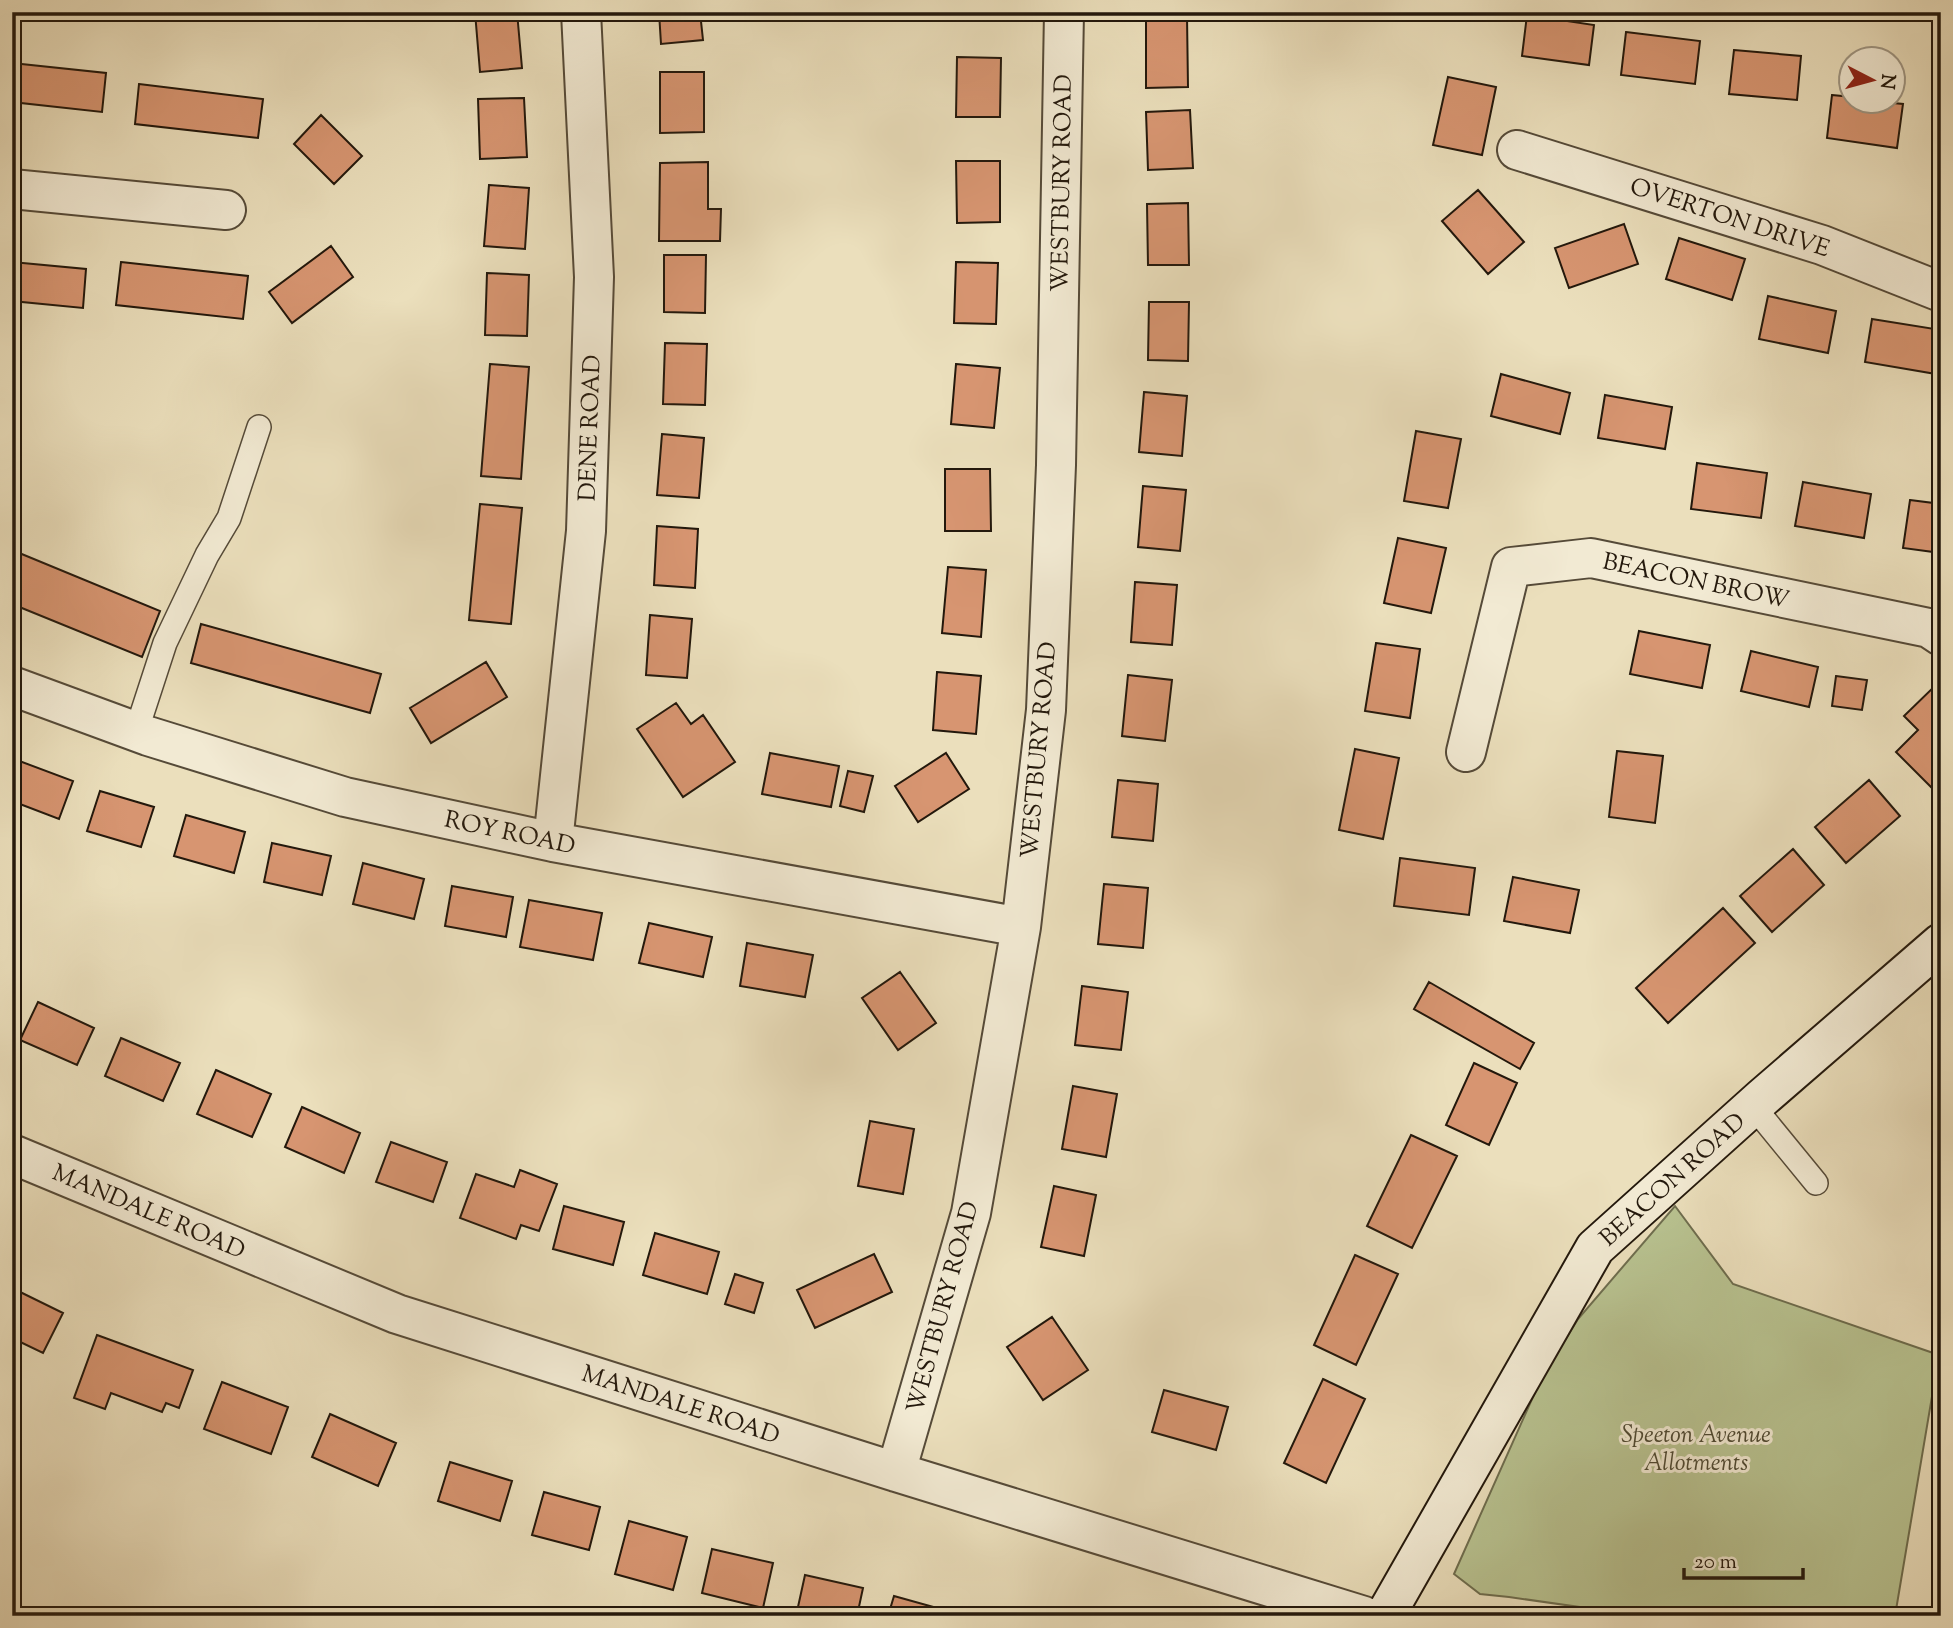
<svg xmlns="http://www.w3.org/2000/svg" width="1953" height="1628" font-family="'Sorts Mill Goudy',serif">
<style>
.green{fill:#b8c290;stroke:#6e6d4e;stroke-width:2}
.building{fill:#d79571;stroke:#23180c;stroke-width:2}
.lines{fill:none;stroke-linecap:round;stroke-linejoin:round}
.service-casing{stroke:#554a38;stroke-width:26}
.minor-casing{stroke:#554a38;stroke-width:42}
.secondary-casing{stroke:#23180c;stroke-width:42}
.service{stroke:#f2ead3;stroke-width:23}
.minor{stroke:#f2ead3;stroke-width:38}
.secondary{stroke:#f2ead3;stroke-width:38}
.labels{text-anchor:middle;stroke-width:6;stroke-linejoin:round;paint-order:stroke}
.street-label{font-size:24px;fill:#23180c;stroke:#f2ead3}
.park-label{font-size:24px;font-style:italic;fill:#504b34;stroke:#f2ead3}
</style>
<rect width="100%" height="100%" fill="#ebdfbc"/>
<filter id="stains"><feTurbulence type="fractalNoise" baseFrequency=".00286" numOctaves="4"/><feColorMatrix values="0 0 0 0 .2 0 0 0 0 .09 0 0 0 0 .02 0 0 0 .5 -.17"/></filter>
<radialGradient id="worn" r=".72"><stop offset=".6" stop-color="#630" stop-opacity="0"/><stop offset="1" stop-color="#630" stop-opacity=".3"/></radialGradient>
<path class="green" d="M1675,1206L1733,1284L1939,1355L1895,1616H1643L1509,1597L1480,1594L1454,1574L1541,1379L1578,1319Z"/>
<path class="building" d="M475,12H517L522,68L480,72Z
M659,12H700L703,40L661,44Z
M952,12H995V14L952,16Z
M1527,15L1594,25L1589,65L1522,56Z
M1146,16H1187L1188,87L1146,88Z
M1626,32L1700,41L1695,84L1621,75Z
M1734,50L1801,56L1797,100L1729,94Z
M957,57L1001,58L1000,117H956Z
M12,63L106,73L102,112L12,102Z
M660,72H704V132L660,133Z
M1448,77L1496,87L1482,155L1433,145Z
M139,84L263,99L258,138L135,124Z
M1832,95L1852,97V102H1882L1903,104L1897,148L1827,138Z
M524,98L527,157L480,159L478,99Z
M1190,110L1193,168L1148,170L1146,112Z
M321,115L362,156L334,184L294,144Z
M956,161H1000V222L957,223Z
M708,162V209H721L720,241H659L660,163Z
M489,185L529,188L525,249L484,246Z
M1478,190L1524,242L1488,274L1442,221Z
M1188,203L1189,265H1148L1147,204Z
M1624,224L1638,264L1569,288L1555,248Z
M1679,238L1745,259L1732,300L1666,279Z
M331,246L353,277L292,323L269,292Z
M664,255H706L705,313L664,312Z
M12,262L86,269L83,308L12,301Z
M121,262L248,276L243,319L116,305Z
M956,262L998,263L996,324L954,323Z
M487,273L529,275L527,336L485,335Z
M1768,296L1836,311L1828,353L1759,339Z
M1149,302H1189L1188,361L1148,360Z
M1872,319L1941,330V345L1936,374L1865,362Z
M665,343L707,344L705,405L663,404Z
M490,364L529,367L521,479L481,476Z
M956,364L1000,368L994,428L951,424Z
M1501,374L1570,393L1560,434L1491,416Z
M1144,392L1187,396L1182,456L1139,452Z
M1605,395L1672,407L1665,449L1598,438Z
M1416,431L1461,439L1448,508L1404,501Z
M662,434L704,438L699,498L657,495Z
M1697,463L1767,473L1761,518L1691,509Z
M945,469H990L991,531H945Z
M1803,482L1871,494L1864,538L1795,526Z
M1143,486L1186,490L1180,551L1138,547Z
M1910,500L1941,504V553L1903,548Z
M480,504L522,508L511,624L469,620Z
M657,526L698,529L695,588L654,585Z
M1398,538L1446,548L1431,613L1384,603Z
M12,550L160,611L142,657L12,604Z
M948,567L986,570L981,637L942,633Z
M1135,582L1177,585L1172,645L1131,642Z
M650,615L692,619L687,678L646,675Z
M201,624L381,674L370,713L191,663Z
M1639,631L1710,645L1702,688L1630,674Z
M1376,643L1420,649L1410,718L1365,711Z
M1751,651L1818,667L1809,707L1741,691Z
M486,662L507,697L431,743L410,708Z
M937,672L981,676L976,734L933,730Z
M1128,675L1172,680L1165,741L1122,736Z
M1836,676L1867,680L1862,710L1832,706Z
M1941,680V779L1932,788L1896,752L1918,730L1904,716Z
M676,703L691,724L703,715L735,762L683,797L637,729Z
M1355,749L1399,758L1383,839L1339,830Z
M1617,751L1663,756L1655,823L1609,817Z
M770,753L839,766L831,807L762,794Z
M946,753L969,789L918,822L895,786Z
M14,759L73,781L59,819L12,801V764Z
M848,771L873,776L864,812L840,806Z
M1118,780L1158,784L1153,841L1112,837Z
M1869,780L1900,816L1846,863L1815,827Z
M100,791L154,807L141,847L87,831Z
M186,815L245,832L234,873L174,856Z
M272,843L331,856L322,895L264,882Z
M1793,849L1824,885L1772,932L1740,896Z
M1400,858L1475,868L1469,915L1394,906Z
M363,863L424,879L414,919L353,904Z
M1513,877L1579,890L1570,933L1504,921Z
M1104,884L1148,888L1143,948L1098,944Z
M452,886L513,897L506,937L445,926Z
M529,900L602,913L593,960L520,947Z
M1723,908L1755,943L1668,1023L1636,988Z
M649,923L712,937L703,977L639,963Z
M747,943L813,955L805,997L740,986Z
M900,972L936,1023L898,1050L862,998Z
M1429,982L1534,1043L1520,1069L1414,1009Z
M1082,986L1128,992L1121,1050L1075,1045Z
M38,1002L94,1028L77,1065L20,1040Z
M121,1038L180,1063L163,1101L105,1076Z
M1474,1063L1517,1083L1489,1145L1446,1125Z
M216,1070L271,1094L252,1137L197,1114Z
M1073,1086L1117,1094L1106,1157L1062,1149Z
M302,1107L360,1133L344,1173L285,1147Z
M870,1121L914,1129L903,1194L858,1186Z
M1411,1135L1457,1156L1412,1248L1367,1226Z
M391,1142L447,1162L433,1202L376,1182Z
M520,1170L557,1184L539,1231L521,1225L516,1239L460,1218L476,1174L514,1187Z
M1054,1186L1096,1195L1084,1256L1041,1247Z
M564,1206L624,1222L613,1265L553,1249Z
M655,1233L719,1252L707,1294L643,1275Z
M874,1254L892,1292L815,1328L797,1290Z
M1355,1255L1398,1274L1356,1365L1314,1345Z
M735,1274L763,1283L754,1313L725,1304Z
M12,1288L63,1313L43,1353L12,1338Z
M1052,1317L1088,1370L1043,1400L1007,1347Z
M97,1335L193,1370L179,1408L166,1403L162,1412L111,1393L105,1409L74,1398Z
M1323,1379L1365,1399L1326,1483L1284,1463Z
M222,1382L288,1407L271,1454L204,1429Z
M1164,1390L1228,1407L1216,1450L1152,1432Z
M330,1414L396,1443L378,1486L312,1457Z
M450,1462L512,1481L500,1521L438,1501Z
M544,1492L600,1507L589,1550L532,1535Z
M629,1521L687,1537L673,1590L615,1574Z
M712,1549L773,1563L763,1608L702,1593Z
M805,1575L863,1588L857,1616H796Z
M894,1596L955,1613V1616H888Z"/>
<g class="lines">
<g class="service-casing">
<path id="service" d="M136,732L165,643L207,555L229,518L259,427
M1753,1106L1816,1183"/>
</g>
<g class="minor-casing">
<path id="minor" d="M1517,150L1822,245L1941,292
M12,189L226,210
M12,686L148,736L345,797L553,842L1021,927
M1466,752L1511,567L1591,558L1929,628L1941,636
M553,842L586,531L594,277L581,12
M12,1154L397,1314L896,1472L1364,1616
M896,1472L971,1213L1021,927L1046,710L1056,465L1064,12"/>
</g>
<g class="secondary-casing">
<path id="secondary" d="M1385,1616L1595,1248L1762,1098L1941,943"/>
</g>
<use href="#service" class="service"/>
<use href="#minor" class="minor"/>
<use href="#secondary" class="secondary"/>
</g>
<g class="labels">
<g class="street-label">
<text transform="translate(1061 183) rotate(-89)" y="8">WESTBURY ROAD</text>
<text transform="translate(1730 217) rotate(18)" y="8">OVERTON DRIVE</text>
<text transform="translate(589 428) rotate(-88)" y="8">DENE ROAD</text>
<text transform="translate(1696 580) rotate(12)" y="8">BEACON BROW</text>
<text transform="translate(1038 750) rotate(-85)" y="8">WESTBURY ROAD</text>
<text transform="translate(510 832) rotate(12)" y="8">ROY ROAD</text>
<text transform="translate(1672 1179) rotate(-42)" y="8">BEACON ROAD</text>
<text transform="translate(149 1211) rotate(23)" y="8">MANDALE ROAD</text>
<text transform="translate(942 1307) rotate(-75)" y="8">WESTBURY ROAD</text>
<text transform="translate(681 1404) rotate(18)" y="8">MANDALE ROAD</text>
</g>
<g class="park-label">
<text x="1696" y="1442">Speeton Avenue<tspan x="1696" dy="28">Allotments</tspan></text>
</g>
</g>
<rect width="1953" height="1628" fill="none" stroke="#ebdfbc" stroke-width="42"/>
<rect x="14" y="14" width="1925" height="1600" fill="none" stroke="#23180c" stroke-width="3.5"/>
<rect x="21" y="21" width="1911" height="1586" fill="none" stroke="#23180c" stroke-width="2"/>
<g transform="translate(1872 80) rotate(96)"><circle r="33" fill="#f2ead3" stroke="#9f9683" stroke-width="2"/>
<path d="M0-5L12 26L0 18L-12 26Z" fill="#8f2418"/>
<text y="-10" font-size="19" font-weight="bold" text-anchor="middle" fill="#23180c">N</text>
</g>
<path d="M1684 1568v10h119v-10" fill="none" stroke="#23180c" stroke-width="3.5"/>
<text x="1694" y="1568" font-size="21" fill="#23180c" stroke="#f2ead3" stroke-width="5" paint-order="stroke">20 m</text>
<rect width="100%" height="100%" filter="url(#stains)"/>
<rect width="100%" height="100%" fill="url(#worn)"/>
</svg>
